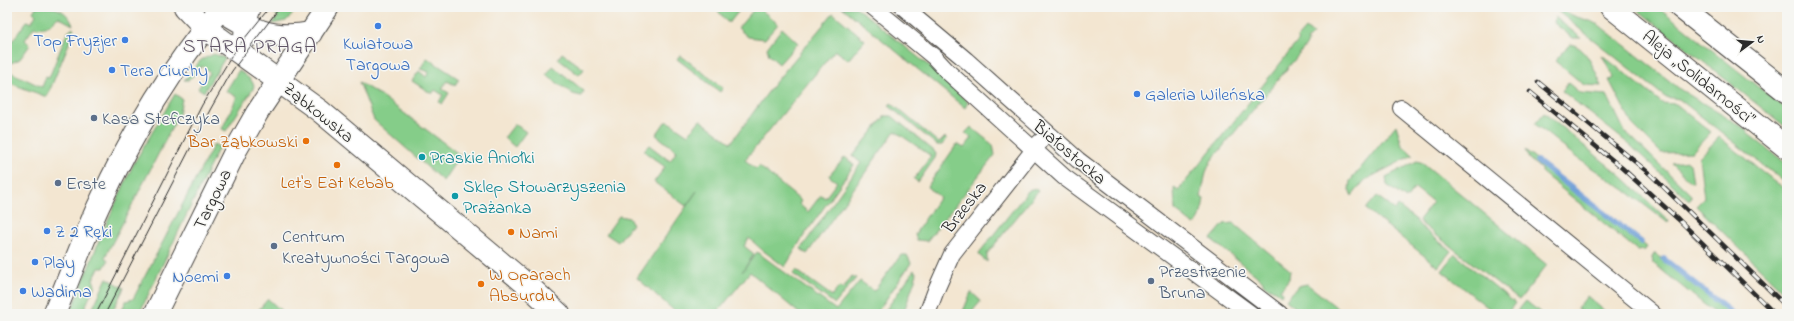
<svg xmlns="http://www.w3.org/2000/svg" width="1794" height="321" font-family="'Indie Flower',sans-serif">
<style>
.green{fill:#85cd89;stroke:#587c5a}
.lines{fill:none;stroke-linecap:round;stroke-linejoin:round}
.stream{stroke:#6d9dd7;stroke-width:5.5}
.street-casing{stroke:#494744;stroke-width:18}
.secondary-casing{stroke:#494744;stroke-width:24}
.street{stroke:#fff;stroke-width:16}
.secondary{stroke:#fff;stroke-width:22}
.tram{stroke:#2b2b2b;stroke-width:1}
.rail-casing{stroke:#2b2b2b;stroke-width:4.5}
.rail{stroke:#f6f6f2;stroke-width:3;stroke-dasharray:9;stroke-linecap:butt}
.shop-dot{fill:#3f7fe0;stroke:#f6f6f2;stroke-width:1.5}
.service-dot{fill:#5c6f8a;stroke:#f6f6f2;stroke-width:1.5}
.food-dot{fill:#e8710a;stroke:#f6f6f2;stroke-width:1.5}
.culture-dot{fill:#0f9aa8;stroke:#f6f6f2;stroke-width:1.5}
.labels{text-anchor:middle;stroke-width:3;stroke-linejoin:round;paint-order:stroke}
.shop-label{font-size:18px;fill:#366cbe;stroke:#f6f6f2;text-anchor:start}
.street-label{font-size:18px;fill:#2b2b2b;stroke:#f6f6f2}
.service-label{font-size:18px;fill:#4e5e75;stroke:#f6f6f2;text-anchor:start}
.food-label{font-size:18px;fill:#c56008;stroke:#f6f6f2;text-anchor:start}
.culture-label{font-size:18px;fill:#0d838f;stroke:#f6f6f2;text-anchor:start}
.quarter-label{font-size:20px;letter-spacing:1px;fill:#615668;stroke:#f6f6f2}
</style>
<rect width="100%" height="100%" fill="#f6f6f2"/>
<filter id="ink" filterUnits="userSpaceOnUse"><feTurbulence type="fractalNoise" baseFrequency=".025" numOctaves="2"/><feDisplacementMap in="SourceGraphic" scale="8" xChannelSelector="R" yChannelSelector="G"/><feConvolveMatrix kernelMatrix="1 2 1 2 8 2 1 2 1" color-interpolation-filters="sRGB"/></filter>
<filter id="wash" filterUnits="userSpaceOnUse"><feTurbulence type="fractalNoise" baseFrequency=".012" numOctaves="4" result="noise"/><feDisplacementMap in="SourceGraphic" scale="16" xChannelSelector="R" yChannelSelector="G"/><feGaussianBlur stdDeviation="0.9" result="paint"/><feColorMatrix in="noise" values="0 0 0 0 0 0 0 0 0 0 0 0 0 0 0 0 0 1.4 0 .05"/><feComposite in="paint" operator="in"/></filter>
<g filter="url(#wash)">
<rect width="100%" height="100%" fill="#f3e6d1"/>
<path class="green" d="M36,7C54,7 65,7 73,25L58,17C50,26 45,29 34,27L25,40L30,45L20,59L7,65V48L27,21L31,23L36,15L33,12Z
M268,7H299L286,21L272,24L278,17Z
M715,7H742L730,22H727Z
M756,7H758L778,24L765,39L748,37L738,28Z
M842,7H856L929,66L968,102L965,108Z
M1557,7C1561,7 1564,11 1568,13C1578,19 1589,19 1599,25L1681,90L1749,131L1747,133L1787,164V184L1679,99L1665,97L1556,10Z
M1634,7H1658L1787,110V128Z
M833,13L865,40L848,60L835,50L745,160L756,169L759,166L801,201L799,204L808,212L821,195L825,198L837,182L829,176L845,157L854,165L801,240L785,267L761,249L749,238L744,246L754,254L742,272L757,252L836,310L860,281L874,291L901,255H907L911,263L876,314H800L750,272L716,314H678L637,278L697,191L686,206L654,182L665,167L645,152V149L649,145L670,161L677,151L656,135L665,122H669L688,135L700,120L731,143L774,84Z
M1555,17L1581,38H1573L1554,23Z
M73,28L74,31L47,97L7,82L8,71L42,87L46,77L49,78L67,33Z
M782,28L798,43L779,64L769,55L767,48Z
M1306,28L1313,34L1307,40L1308,42L1305,47L1211,161L1206,172L1201,197L1204,199C1202,208 1202,220 1194,225L1175,210L1174,187L1178,191L1299,40L1297,38Z
M1570,44C1588,47 1594,71 1602,86L1584,85L1555,61Z
M562,53L584,69L579,75L558,59Z
M214,54L225,58L204,92L198,88L210,73L202,66L189,80H184L201,60Z
M680,55L723,88L720,92L677,59Z
M1602,55L1662,103L1676,104L1711,132L1692,152L1661,153L1632,124L1609,80L1614,78Z
M427,58L459,79L455,85L447,81L442,89L449,93L442,104L439,102L443,95L435,90L432,94L412,81L419,71L426,77L429,72L420,69Z
M553,66L584,91L581,96L573,94L546,75Z
M239,70L251,80L254,85L253,89L226,131L222,129L237,97L226,91Z
M359,82L384,98L460,155L443,181L374,120Z
M1568,83L1580,93L1607,95L1624,130L1691,195V198L1689,200L1630,145L1562,91Z
M175,94L182,99L179,114L105,257L108,261L104,268H99L93,279L95,285L82,314H70L103,231L134,163Z
M891,103L939,143L945,137L947,139L942,145H937L889,106Z
M1544,113L1620,175L1669,221L1668,223L1625,190L1577,158L1535,124Z
M885,116H892L934,151L936,154L935,158L918,182L914,179L931,156L895,131L807,254L801,249L861,163L853,156Z
M515,124L526,132L515,147L504,138Z
M1396,125L1402,145L1413,155L1365,180L1352,196L1349,190L1350,181Z
M971,127L993,145L995,155L927,241L917,240L915,235L917,231L940,197L927,187L957,144L964,148L972,138L965,133Z
M1719,137L1787,191V295L1696,206L1704,198L1699,158Z
M214,144L219,147L139,314H120L126,301L133,299Z
M1525,150L1647,247L1645,250L1638,251L1541,172V169L1529,159Z
M1417,161L1423,163L1547,265L1519,300L1422,224L1419,220L1433,202L1415,188L1406,199L1387,185L1386,177Z
M1688,161L1690,163L1693,182H1691L1671,163Z
M1036,189L1038,191L987,254V262L980,256L979,253L1028,191Z
M1377,196L1395,210L1398,206L1415,219L1420,226L1451,251L1438,267L1366,209Z
M619,216L629,218L632,224L618,242L606,234Z
M1233,223L1290,270L1289,279L1280,290L1283,292L1281,295L1271,288H1268L1263,284V281L1211,239L1224,224Z
M1655,253L1734,314H1716L1653,263L1652,257Z
M1455,254L1515,303L1507,314H1496L1442,271Z
M796,270L832,296L839,287L843,289L852,276L856,278L835,304L793,274Z
M914,270L917,274L903,314H883Z
M107,278L124,288L111,314H90Z
M1307,284L1345,314H1303L1286,300L1298,286Z
M971,292L981,301L970,314H962Z
M1587,296L1608,314H1584L1577,309Z
M268,299L285,314H255Z
M1526,301L1542,314H1515Z"/>
<g class="lines">
<path class="stream" d="M1537,161L1641,242
M1664,259L1733,314"/>
</g>
</g>
<g filter="url(#ink)">
<g class="lines">
<g class="street-casing">
<path id="street" d="M873,7L934,57L948,72L1064,177L1251,314
M903,7L966,60L1078,160L1280,314
M1401,108L1653,314
M927,314L936,290L952,254L1040,142"/>
</g>
<g class="secondary-casing">
<path id="secondary" d="M185,7L205,28L320,111L532,289L559,314
M216,7C250,28 269,41 311,33
M1611,7L1787,148
M1680,7L1787,92
M245,39L246,19L250,7
M54,314C69,279 82,242 98,207C131,135 171,68 222,7
M155,314L237,148L257,113L328,7"/>
</g>
<use href="#street" class="street"/>
<use href="#secondary" class="secondary"/>
<path class="tram" d="M96,314L202,105L236,49L270,7
M105,314L210,110L232,71L280,7"/>
<g class="rail-casing">
<path id="rail" d="M1538,82L1650,174L1787,307
M1530,92L1622,168L1678,219L1775,314"/>
</g>
<use href="#rail" class="rail"/>
</g>
</g>
<g class="shop-dot">
<circle cx="378" cy="26" r="4"/>
<circle cx="125" cy="40" r="4"/>
<circle cx="112" cy="70" r="4"/>
<circle cx="1137" cy="94" r="4"/>
<circle cx="47" cy="231" r="4"/>
<circle cx="35" cy="262" r="4"/>
<circle cx="227" cy="276" r="4"/>
<circle cx="23" cy="291" r="4"/>
</g>
<g class="service-dot">
<circle cx="94" cy="118" r="4"/>
<circle cx="58" cy="183" r="4"/>
<circle cx="274" cy="246" r="4"/>
<circle cx="1151" cy="281" r="4"/>
</g>
<g class="food-dot">
<circle cx="306" cy="141" r="4"/>
<circle cx="337" cy="165" r="4"/>
<circle cx="511" cy="232" r="4"/>
<circle cx="481" cy="284" r="4"/>
</g>
<g class="culture-dot">
<circle cx="422" cy="157" r="4"/>
<circle cx="455" cy="196" r="4"/>
</g>
<g class="labels">
<g class="shop-label">
<text x="117" y="46" text-anchor="end">Top Fryzjer</text>
<text x="378" y="49" text-anchor="middle">Kwiatowa<tspan x="378" dy="21">Targowa</tspan></text>
<text x="120" y="76">Tera Ciuchy</text>
<text x="1145" y="100">Galeria Wileńska</text>
<text x="55" y="237">Z 2 Ręki</text>
<text x="43" y="268">Play</text>
<text x="219" y="282" text-anchor="end">Noemi</text>
<text x="31" y="297">Wadima</text>
</g>
<g class="street-label">
<text transform="translate(1699 77) rotate(39)" y="6">Aleja „Solidarności”</text>
<text transform="translate(319 112) rotate(39)" y="6">Ząbkowska</text>
<text transform="translate(1070 152) rotate(40)" y="6">Białostocka</text>
<text transform="translate(212 199) rotate(-64)" y="6">Targowa</text>
<text transform="translate(964 207) rotate(-52)" y="6">Brzeska</text>
</g>
<g class="service-label">
<text x="102" y="124">Kasa Stefczyka</text>
<text x="66" y="189">Erste</text>
<text x="282" y="242">Centrum<tspan x="282" dy="21">Kreatywności Targowa</tspan></text>
<text x="1159" y="277">Przestrzenie<tspan x="1159" dy="21">Bruna</tspan></text>
</g>
<g class="food-label">
<text x="298" y="147" text-anchor="end">Bar Ząbkowski</text>
<text x="337" y="188" text-anchor="middle">Let's Eat Kebab</text>
<text x="519" y="238">Nami</text>
<text x="489" y="280">W Oparach<tspan x="489" dy="21">Absurdu</tspan></text>
</g>
<g class="culture-label">
<text x="430" y="163">Praskie Aniołki</text>
<text x="463" y="192">Sklep Stowarzyszenia<tspan x="463" dy="21">Prażanka</tspan></text>
</g>
<g class="quarter-label">
<text x="250" y="52">STARA PRAGA</text>
</g>
</g>
<rect width="1794" height="321" fill="none" stroke="#f6f6f2" stroke-width="24"/>
<g transform="translate(1752 42) rotate(74)" stroke="#f6f6f2" stroke-width="3" paint-order="stroke">
<path d="M0-3L7 15L0 10L-7 15Z" fill="#2b2b2b"/>
<text y="-6" font-size="11" font-weight="bold" text-anchor="middle" fill="#2b2b2b">N</text>
</g>
</svg>
